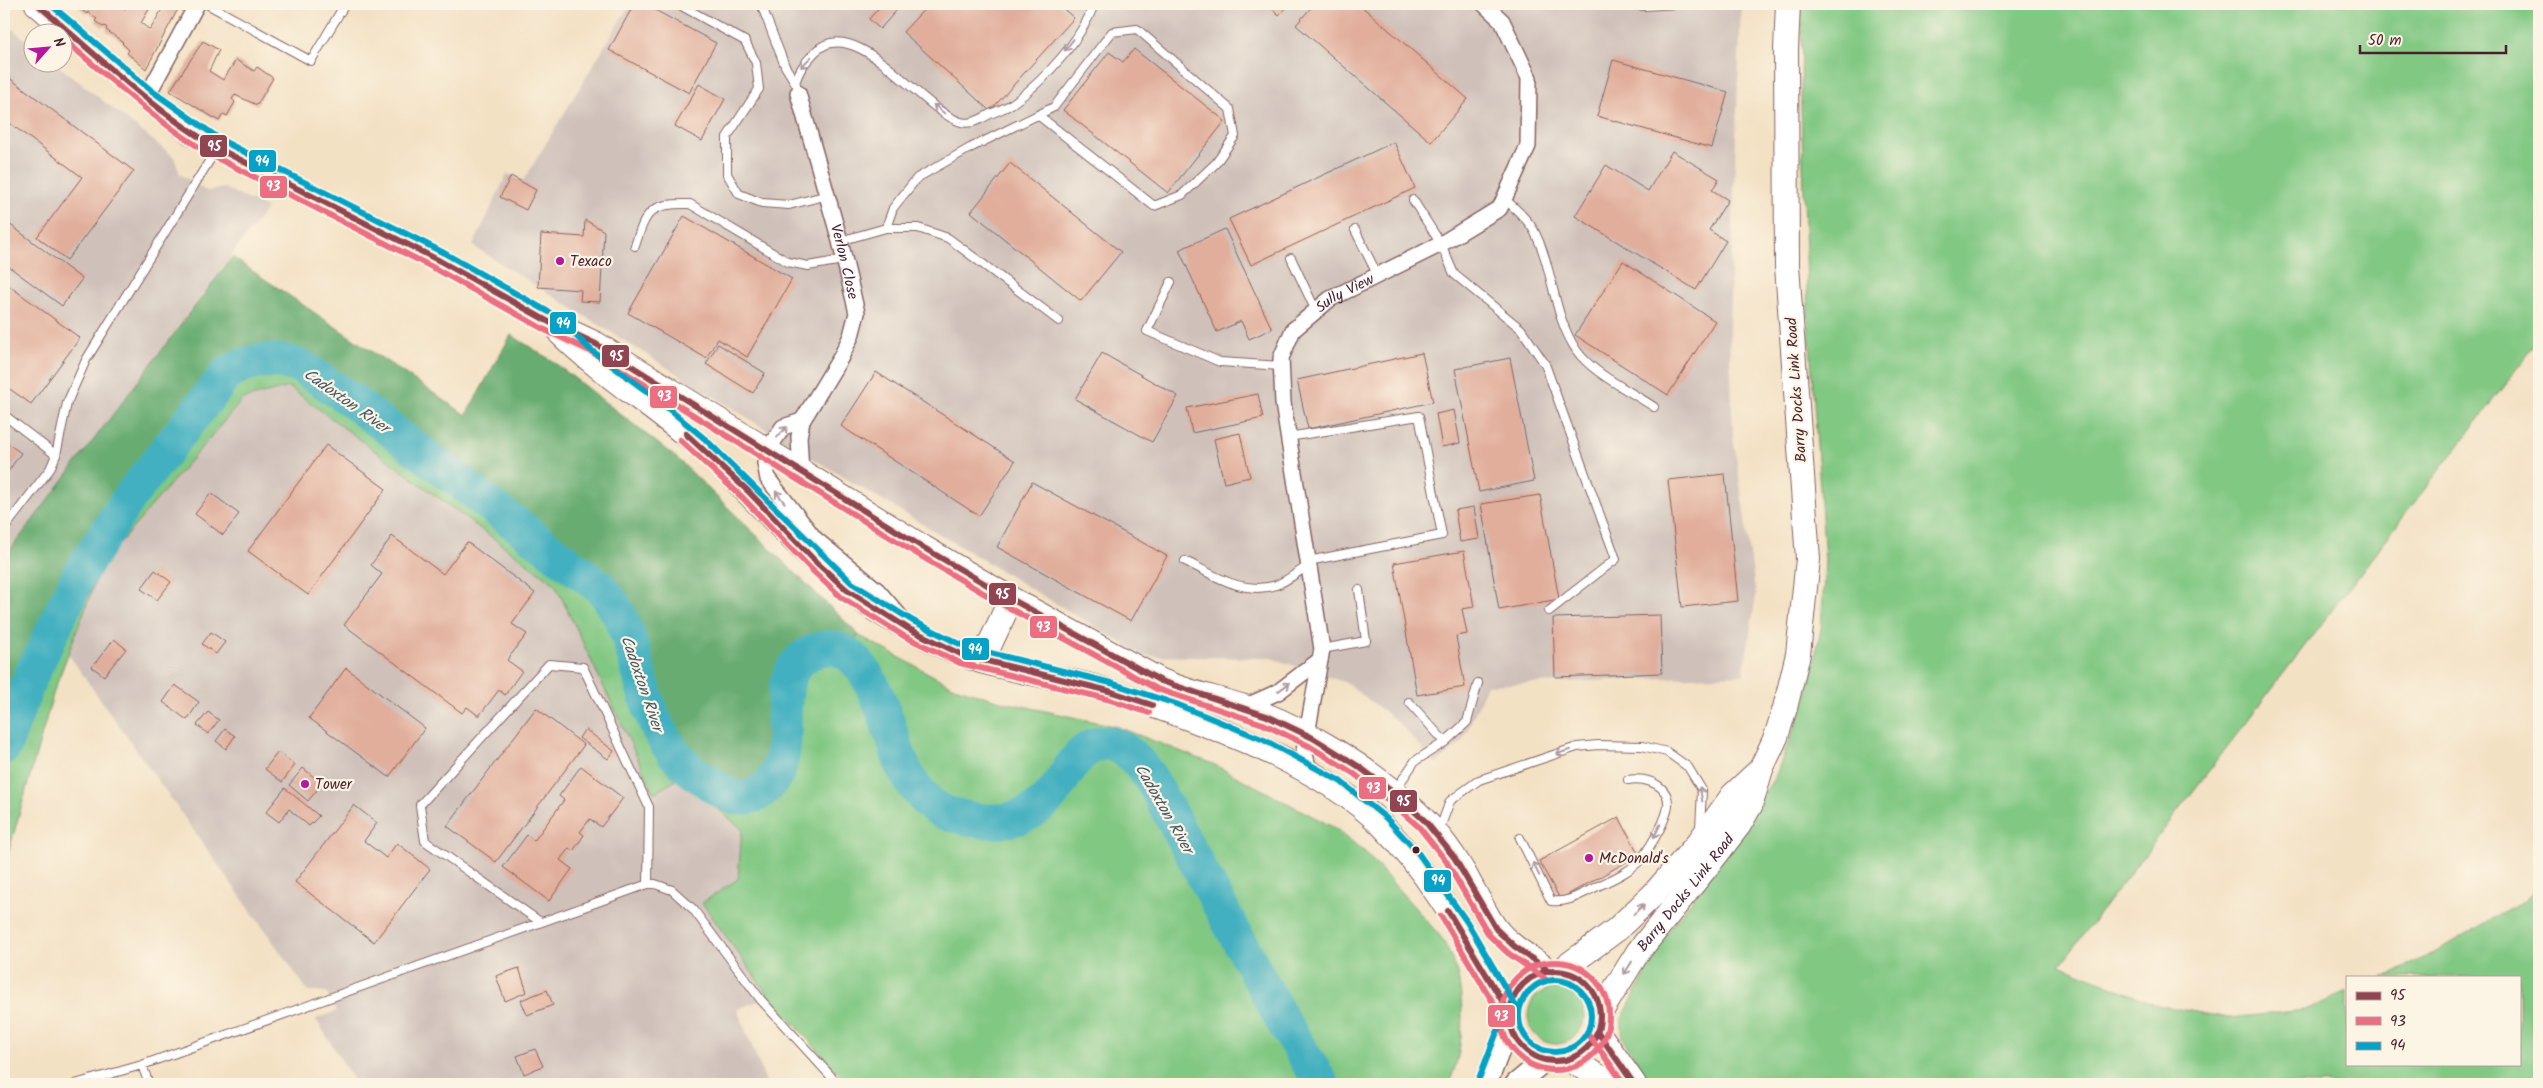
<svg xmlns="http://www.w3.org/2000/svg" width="2543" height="1088" font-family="Kalam,sans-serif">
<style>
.industrial{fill:#cfc1ba}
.green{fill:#81c883;stroke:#667457}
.forest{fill:#68ac71;stroke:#59664e}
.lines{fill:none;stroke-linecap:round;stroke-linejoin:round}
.river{stroke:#43b0c0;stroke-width:35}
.building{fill:#e1ae9b}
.lane-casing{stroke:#856361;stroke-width:10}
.street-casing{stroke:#856361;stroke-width:18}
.secondary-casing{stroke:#856361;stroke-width:24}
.primary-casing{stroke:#856361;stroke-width:26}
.lane{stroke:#fff;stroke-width:8}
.street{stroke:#fff;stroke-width:15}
.secondary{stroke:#fff;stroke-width:21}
.primary{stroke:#fff;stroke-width:24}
.bus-1-casing{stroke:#fcf5e5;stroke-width:10}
.bus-2-casing{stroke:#fcf5e5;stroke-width:10}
.bus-3-casing{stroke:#fcf5e5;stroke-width:10}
.bus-1{stroke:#914451;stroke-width:6}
.bus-2{stroke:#eb6e82;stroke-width:6}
.bus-3{stroke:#04a2c6;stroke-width:6}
.oneway{stroke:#ae9aa0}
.poi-dot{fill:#b5179e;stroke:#fcf5e5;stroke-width:2}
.bus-dot{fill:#4a1f2b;stroke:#fcf5e5;stroke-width:2}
.labels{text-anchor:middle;stroke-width:4.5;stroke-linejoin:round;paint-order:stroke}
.poi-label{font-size:15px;fill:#4a1f2b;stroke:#fcf5e5;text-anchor:start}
.street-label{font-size:15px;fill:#4a1f2b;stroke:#fcf5e5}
.water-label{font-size:16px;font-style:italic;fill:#475967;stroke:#fcf5e5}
.line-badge{stroke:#fcf5e5;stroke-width:2}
.badge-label{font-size:14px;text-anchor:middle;font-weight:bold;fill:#fff}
</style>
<rect width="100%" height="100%" fill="#fcf5e5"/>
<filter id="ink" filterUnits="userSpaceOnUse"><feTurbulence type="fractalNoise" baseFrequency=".02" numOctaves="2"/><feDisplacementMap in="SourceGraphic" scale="10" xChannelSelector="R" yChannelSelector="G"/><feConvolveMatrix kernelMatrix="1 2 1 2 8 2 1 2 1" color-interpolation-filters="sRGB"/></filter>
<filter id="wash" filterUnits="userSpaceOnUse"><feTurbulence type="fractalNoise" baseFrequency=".0096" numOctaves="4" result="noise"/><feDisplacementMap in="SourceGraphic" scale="20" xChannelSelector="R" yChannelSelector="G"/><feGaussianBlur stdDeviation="1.12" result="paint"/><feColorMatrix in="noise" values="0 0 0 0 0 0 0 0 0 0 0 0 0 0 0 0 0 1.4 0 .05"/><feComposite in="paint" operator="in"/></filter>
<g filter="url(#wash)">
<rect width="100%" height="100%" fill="#f3e1c4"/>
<path class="industrial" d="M630,4H1741L1729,323L1733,436L1756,596L1743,675L1487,685L1462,742L1436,764L1399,723L1347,683L1271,658L1144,656L815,460L473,246L507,174L524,180Z
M4,22L32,45V62L55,63L174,157L180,174L206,191L224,188L267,208L4,558Z
M289,387L555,584L654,793L680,778L742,829L738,879L782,983L761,1000L737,1009L767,1084H356L316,1019L337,1011L326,992L308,991L68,654L102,564L243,398Z"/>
<path class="green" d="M1802,4H2539V340L2060,965L2157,1005L2229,1018L2305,1010L2347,992V1064H2519V977H2383L2413,964L2524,901L2539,886V1084H1650L1632,1064L1637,1061L1622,1038V1018L1646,974L1640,969L1707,880L1776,775L1806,697L1821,630L1825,560L1808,316L1801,105Z
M258,361L348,398L601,588L611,600L623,622L644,695L664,742L675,758L761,793C770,784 780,775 783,762C789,727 773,681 806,656C818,647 845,641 860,636L954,687L1004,702L1118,727L1213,764L1335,828L1366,853L1441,937C1447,948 1453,960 1457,973C1465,1004 1464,1056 1448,1084H848L769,996L702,903L738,879L742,829L680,778L654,793L555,584L289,387L243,399L102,564L54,691L4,868V704L11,696L80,573L131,495L240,366Z
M1528 1016a28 28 0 1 1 56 0a28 28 0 1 1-56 0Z"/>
<path class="forest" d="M232,257L466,415L511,335L551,360L678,459L860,636C844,642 822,646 807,655C780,673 785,711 784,739C783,753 784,766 775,779C763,797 741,803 723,792C706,781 687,772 674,757C635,708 642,635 601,588L447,473L300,379C272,372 261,370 234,384L131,495L80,573L11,696L4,704V558Z"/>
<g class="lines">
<path class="river" d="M4,747L29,680L80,573L131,495L226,375L240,366L258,361H281L300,366L348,398L601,588C652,646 628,733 705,780C713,786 723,794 733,797C745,800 758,796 767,787C803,751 764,682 807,655C867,618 889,736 904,769C912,785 925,802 941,811C946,814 953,815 958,816C989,825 1021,824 1046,801C1058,790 1065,772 1076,760C1106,724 1134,753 1152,781L1283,1022L1322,1084"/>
</g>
<g id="blocks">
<path class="building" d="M79,4H119L125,9L128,4H152L141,23L150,30L165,4L178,9L146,69L127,53L129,50L122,43L123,42L106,30L107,28L105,26L103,27L95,21L97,19L88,12L87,14L79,8Z
M634,4H644L716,43L689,93L609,50Z
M851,4H862L857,9Z
M882,4H902L880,29L869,19Z
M929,4H1058L1074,18L990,111L903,32Z
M1267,4H1289L1279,15Z
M1314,4H1359L1468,99L1431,142L1296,25Z
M203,41L219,50L209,71L223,80L236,60L254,71L257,67L273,78L257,105L235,95L232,99L235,102L227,116L223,114L219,121L170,91Z
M1134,49L1225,121L1168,193L1063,110L1109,52L1123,62Z
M1613,60L1728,92L1712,148L1597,116Z
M4,74L134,171L67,260L37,237L82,177L4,119Z
M699,84L725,99L702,141L675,126Z
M1394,142L1415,188L1251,265L1229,219Z
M1672,151L1719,179L1712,190L1728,200L1709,230L1726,241L1696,290L1575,216L1606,165L1648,191Z
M1010,163L1121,252L1081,301L971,212Z
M511,176L536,190L526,210L500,197Z
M684,216L792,279L747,357L718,339L706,358L628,313Z
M4,220L82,279L62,306L4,263Z
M585,220L604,231L600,302L580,301L581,290L538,287L541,234L584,237Z
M1225,229L1272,329L1249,339L1241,321L1217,332L1179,250Z
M1623,261L1715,321L1668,395L1575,335Z
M4,282L80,338L31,404L4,385Z
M718,344L765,373L753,393L706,364Z
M1102,353L1178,396L1152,442L1075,399Z
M1422,353L1433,402L1308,429L1297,380Z
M1510,358L1534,481L1479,492L1455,369Z
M876,372L1015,461L979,516L841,426Z
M1258,394L1263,418L1192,433L1187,408Z
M1454,410L1460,443L1442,447L1436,414Z
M1240,433L1250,477L1224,483L1214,439Z
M4,441L21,453L7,473L4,471Z
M326,445L386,489L308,595L248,551Z
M1725,474L1738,601L1682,607L1668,480Z
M1032,482L1167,556L1131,621L997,547Z
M211,493L239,514L223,535L195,514Z
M1540,495L1559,599L1499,610L1481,504Z
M1474,507L1479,539L1460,542L1455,510Z
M392,536L443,574L467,542L535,593L512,624L527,634L507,660L522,671L505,695L499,690L479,716L467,707L462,713L344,625L382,574L371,565Z
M1464,551L1474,607L1462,609L1467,634L1456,636L1465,687L1417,695L1394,563Z
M155,570L171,582L157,600L141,589Z
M1660,615L1662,673L1555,677L1553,618Z
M211,632L225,642L216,654L202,644Z
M114,639L126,649L104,676L92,667Z
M346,668L425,728L389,777L309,718Z
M175,685L199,702L187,720L163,702Z
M536,708L584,745L496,862L447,826Z
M208,712L219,720L208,734L197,725Z
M225,729L235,736L226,749L216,741Z
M585,729L614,751L608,759L579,738Z
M278,752L295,765L282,782L265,769Z
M581,766L623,798L601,827L590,819L580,832L584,835L573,851L569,848L560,860L572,869L549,901L503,867L527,835L534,841L564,800L559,796Z
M303,768L322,784L308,801L289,785Z
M285,788L319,816L309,826L289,809L279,822L266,812Z
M354,805L377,823L364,841L386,858L397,843L430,869L374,942L295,882Z
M1619,817L1639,855L1560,899L1539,861Z
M519,968L527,992L505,1001L496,976Z
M547,990L553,1005L527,1015L521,1000Z
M535,1049L543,1066L524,1074L517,1056Z"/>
</g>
</g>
<g filter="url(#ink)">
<use href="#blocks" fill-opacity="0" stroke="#856361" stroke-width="1"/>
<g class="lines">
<g class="lane-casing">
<path id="lane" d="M207,4L311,61L345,4
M678,4L745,41L756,63L759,89L727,137V174L739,194L762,203L789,205L828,195
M761,4L785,66L796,84
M1632,4L1644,6L1678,4
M795,83C800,68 804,64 815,52C855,11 923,112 961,122C971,125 981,119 990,114C997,111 1006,108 1013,103C1044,81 1082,39 1094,4
M1504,198C1514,208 1526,217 1533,229C1554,267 1552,315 1577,351C1592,373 1632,392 1654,407
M1413,200L1441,244L1454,274L1521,329L1545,364L1616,559L1549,611
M886,228H918L948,238L1059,321
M1355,230L1378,276
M840,241L886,228L893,208L917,178L970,148L1054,107L1112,32L1137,29L1230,109L1235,136L1216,163L1182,195L1154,206L1038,115
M635,246C646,211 650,203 690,204L788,262L808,266L843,260
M1291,258L1316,311
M1171,282L1147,331L1220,362L1281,366
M4,415L56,455
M1288,437L1419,416L1442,535L1308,561
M4,529L50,469L56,455L67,403L86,360L216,150
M1185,561C1214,575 1243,596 1276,585C1287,581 1298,572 1309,565
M1322,649L1366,641L1359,590
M1409,702L1445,742
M1396,789L1415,761L1445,742L1467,722L1478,683
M1439,831L1450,801L1479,780L1577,747L1598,745L1642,746L1667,752L1688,767L1702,790L1700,828
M1520,838L1551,901C1568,903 1579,895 1594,888C1610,880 1631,872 1642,858C1651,845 1663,826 1667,811C1674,787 1647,776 1628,780
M539,921L425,841L420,805L549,664L583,667L649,807L648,884
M142,1065L149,1084
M75,1084L142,1065L648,884H655L672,890L693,909L761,1000L838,1084"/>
</g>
<g class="street-casing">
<g id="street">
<path id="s1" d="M798,93L840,241L857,313L851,336L841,357L802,421L799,437L801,473"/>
<path d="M146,98L197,4"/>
<path d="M802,421L783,427L767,451L765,463L768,479L815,539L877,590L903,620"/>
<path d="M1244,707L1278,692L1320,660"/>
<path id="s2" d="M1310,774L1304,751L1322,649L1283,403L1281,358L1293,330L1330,299L1441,244L1500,208L1528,146L1529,78L1502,21L1484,4"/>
</g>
</g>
<g class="secondary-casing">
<path id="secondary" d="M1486,1084L1510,1022
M1516,1084L1544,1061"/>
</g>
<g class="primary-casing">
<g id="primary">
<path d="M37,4L146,98L190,132L217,148L440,261L549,322L596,344L924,548L1011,599L1161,681C1188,693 1216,698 1244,707C1304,727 1372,770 1417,813C1439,834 1457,859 1471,886C1479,900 1486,916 1496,929C1509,946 1531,958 1549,971"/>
<path d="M561,334C603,375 653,406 697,444C749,489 792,544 844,587C873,611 909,630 943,646C995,672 1056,674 1112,692C1195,718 1318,762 1381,824C1435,878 1471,948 1510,1014"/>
<path d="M982,661L1011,599"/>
<path d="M1560,971L1616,930L1653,895L1699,842L1733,795L1761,769"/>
<circle cx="1555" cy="1016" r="45"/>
<path id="s3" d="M1600,1013L1638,952L1712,860L1739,825L1751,804L1761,769L1776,737L1785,708L1798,654L1808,559L1787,266L1786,50L1788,4"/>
<path d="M1597,1031L1634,1084"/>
<path d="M1568,1059L1612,1084"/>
</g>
</g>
<use href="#lane" class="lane"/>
<use href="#street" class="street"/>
<use href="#secondary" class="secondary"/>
<use href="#primary" class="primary"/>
<g class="bus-1-casing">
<path id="bus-1" d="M37,4C95,54 151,109 217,148L440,261L549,322L596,344L924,548L1011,599L1161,681L1267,716L1313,738L1358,766L1399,797L1425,821L1454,857L1496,929L1514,946L1549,971
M686,434L748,491L817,563L847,590L909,629L963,655L1109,691L1152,705
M1448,911L1510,1014
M1510 1016a45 45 0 1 1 90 0a45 45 0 1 1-90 0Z
M1597,1031L1634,1084"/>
</g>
<g class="bus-2-casing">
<path id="bus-2" d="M62,38C111,79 158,123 213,156L436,269L545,330L592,352L919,555L1007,607L1157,689L1263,724L1309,746L1353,773L1393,804L1419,827L1446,861L1489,935L1508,953L1544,978
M680,440L742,497L811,569L841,597L904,636L960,663L1107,699L1149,713
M1441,916L1503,1019
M1501 1016a54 54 0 1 1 108 0a54 54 0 1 1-108 0Z
M1590,1036L1624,1084"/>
</g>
<g class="bus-3-casing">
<path id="bus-3" d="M50,4L152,91L221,140L444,253L554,315L591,350L653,396L705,439L852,583L913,621L966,647L1111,683L1176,704L1264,740L1340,781L1386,818L1418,853L1467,922L1518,1010
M1519 1016a36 36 0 1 1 72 0a36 36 0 1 1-72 0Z
M1478,1081L1502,1019"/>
</g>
<use href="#bus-1" class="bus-1"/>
<use href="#bus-2" class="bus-2"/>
<use href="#bus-3" class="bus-3"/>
</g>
<defs><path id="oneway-shaft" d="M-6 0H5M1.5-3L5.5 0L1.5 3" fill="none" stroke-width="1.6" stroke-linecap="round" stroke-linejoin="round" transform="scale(1.25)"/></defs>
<g class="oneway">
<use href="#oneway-shaft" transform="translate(1069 45) rotate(128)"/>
<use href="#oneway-shaft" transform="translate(806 62) rotate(134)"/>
<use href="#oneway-shaft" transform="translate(939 109) rotate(-141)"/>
<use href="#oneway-shaft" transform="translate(782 432) rotate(-48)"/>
<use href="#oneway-shaft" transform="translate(780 497) rotate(-128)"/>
<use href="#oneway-shaft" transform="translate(1284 687) rotate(-36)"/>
<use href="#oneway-shaft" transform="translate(1563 752) rotate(162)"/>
<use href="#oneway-shaft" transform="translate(1701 794) rotate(-100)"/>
<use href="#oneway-shaft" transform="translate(1657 831) rotate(117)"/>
<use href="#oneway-shaft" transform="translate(1536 869) rotate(-116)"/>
<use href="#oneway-shaft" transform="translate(1639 909) rotate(-43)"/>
<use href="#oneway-shaft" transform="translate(1628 968) rotate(122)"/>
</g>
</g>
<g class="poi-dot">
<circle cx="560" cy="261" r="5"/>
<circle cx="305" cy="784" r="5"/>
<circle cx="1589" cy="858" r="5"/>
</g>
<circle class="bus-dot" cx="1416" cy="850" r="4.5"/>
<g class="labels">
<g class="poi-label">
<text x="570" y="266">Texaco</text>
<text x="315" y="789">Tower</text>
<text x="1599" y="863">McDonald's</text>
</g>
<g class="street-label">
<text dy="5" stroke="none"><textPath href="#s1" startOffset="175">Verlon Close</textPath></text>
<text dy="5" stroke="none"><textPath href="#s2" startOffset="516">Sully View</textPath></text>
<text transform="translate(1796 390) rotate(-94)" y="5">Barry Docks Link Road</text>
<text dy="5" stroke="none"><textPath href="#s3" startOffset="148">Barry Docks Link Road</textPath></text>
</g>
<g class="water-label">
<text transform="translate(347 400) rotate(35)" y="6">Cadoxton River</text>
<text transform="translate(643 683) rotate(71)" y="6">Cadoxton River</text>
<text transform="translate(1165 808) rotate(60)" y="6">Cadoxton River</text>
</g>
</g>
<g class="line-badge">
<rect x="199" y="134" width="29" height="24" rx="5" fill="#914451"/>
<rect x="248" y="149" width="29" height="24" rx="5" fill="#04a2c6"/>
<rect x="259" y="175" width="29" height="24" rx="5" fill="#eb6e82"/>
<rect x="549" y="311" width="28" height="24" rx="5" fill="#04a2c6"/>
<rect x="601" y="344" width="29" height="24" rx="5" fill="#914451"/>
<rect x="649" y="385" width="29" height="24" rx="5" fill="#eb6e82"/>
<rect x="988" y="582" width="29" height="24" rx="5" fill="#914451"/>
<rect x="1029" y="615" width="29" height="24" rx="5" fill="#eb6e82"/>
<rect x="961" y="637" width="29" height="24" rx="5" fill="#04a2c6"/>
<rect x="1358" y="776" width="29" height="24" rx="5" fill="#eb6e82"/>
<rect x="1389" y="789" width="29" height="24" rx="5" fill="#914451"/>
<rect x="1423" y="869" width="29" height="24" rx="5" fill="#04a2c6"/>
<rect x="1487" y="1004" width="29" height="24" rx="5" fill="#eb6e82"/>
</g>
<g class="badge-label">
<text x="214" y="151">95</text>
<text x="262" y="166">94</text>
<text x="273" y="191">93</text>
<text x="563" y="328">94</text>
<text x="616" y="361">95</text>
<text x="664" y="401">93</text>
<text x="1002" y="599">95</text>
<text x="1043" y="632">93</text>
<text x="975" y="654">94</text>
<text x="1373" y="793">93</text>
<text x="1403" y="806">95</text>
<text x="1438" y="885">94</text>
<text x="1501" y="1021">93</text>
</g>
<rect width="2543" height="1088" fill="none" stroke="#fcf5e5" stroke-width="20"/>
<rect x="2346" y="976" width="175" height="90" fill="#fcf5e5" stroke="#b59f9b"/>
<rect x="2356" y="992" width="25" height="8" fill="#914451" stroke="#b59f9b"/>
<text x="2390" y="1000" font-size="15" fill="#4a1f2b">95</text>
<rect x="2356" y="1017" width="25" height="8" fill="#eb6e82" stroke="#b59f9b"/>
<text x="2390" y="1026" font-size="15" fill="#4a1f2b">93</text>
<rect x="2356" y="1042" width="25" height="8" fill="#04a2c6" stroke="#b59f9b"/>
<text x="2390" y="1050" font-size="15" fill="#4a1f2b">94</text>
<g transform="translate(48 48) rotate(63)"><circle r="24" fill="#fcf5e5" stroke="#b59f9b"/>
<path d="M0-4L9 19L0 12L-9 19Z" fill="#b5179e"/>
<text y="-8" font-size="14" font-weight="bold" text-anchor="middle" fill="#4a1f2b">N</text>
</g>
<path d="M2360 45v8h146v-8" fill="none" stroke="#4a1f2b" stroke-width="2.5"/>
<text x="2368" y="45" font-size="15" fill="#4a1f2b" stroke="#fcf5e5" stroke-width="4" paint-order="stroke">50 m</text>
</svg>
